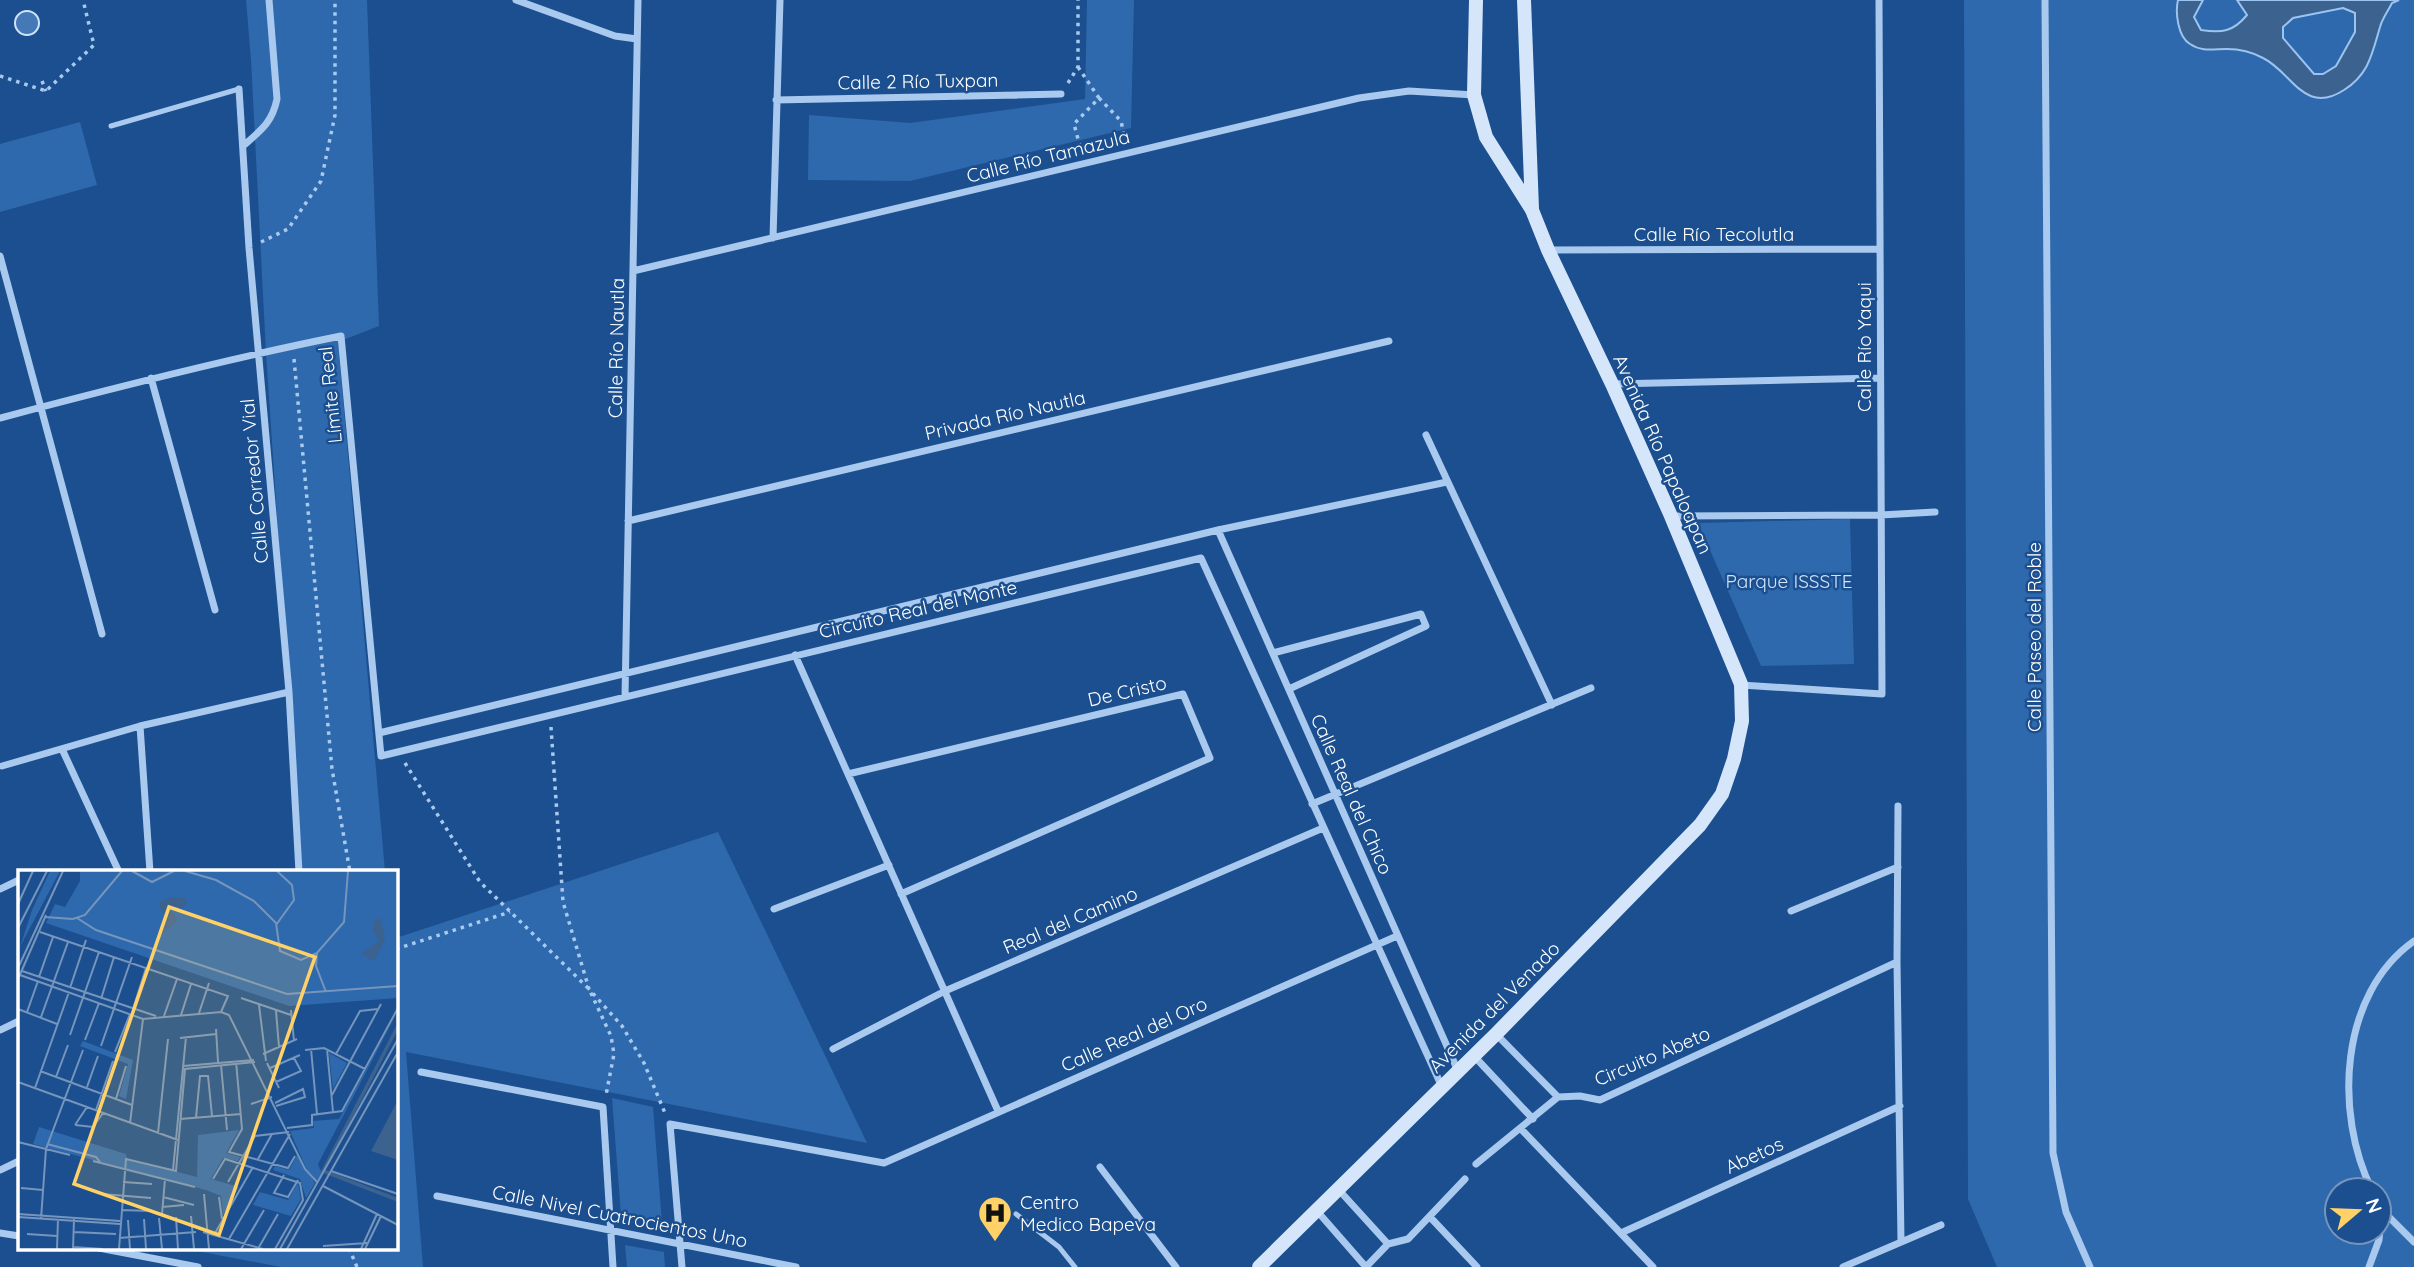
<svg xmlns="http://www.w3.org/2000/svg" width="2414" height="1267" font-family="Quicksand,sans-serif">
<style>
.green{fill:#2e69ad;fill-rule:evenodd}
.water{fill:#3c6290;stroke:#9cc4f0;stroke-width:2;fill-rule:evenodd}
.building{fill:#4478b7;stroke:#cfe3fa;stroke-width:2}
.lines{fill:none;stroke-linecap:round;stroke-linejoin:round}
.path{stroke:#a9c9ee;stroke-width:3.5;stroke-dasharray:3.5 5;stroke-linecap:butt}
.lane{stroke:#a9c9ee;stroke-width:5}
.street{stroke:#a9c9ee;stroke-width:7}
.secondary{stroke:#d6e6fa;stroke-width:14}
.labels{text-anchor:middle;stroke-width:5;stroke-linejoin:round;paint-order:stroke}
.street-label{font-size:19px;fill:#fff;stroke:#1b4f8f}
.park-label{font-size:19px;fill:#cfe3fa;stroke:#1b4f8f}
.poi-label{font-size:19px;fill:#fff;stroke:#1b4f8f;text-anchor:start}
.inset-river{fill:none;stroke:#3c6290;stroke-width:3.5}
.inset-road{fill:none;stroke:#7695bc;stroke-width:2}
.view{fill:#ffd166;fill-opacity:0.15;stroke:#ffd166;stroke-width:3.5}
.inset-edge{fill:none;stroke:#fff;stroke-width:3.5}
</style>
<rect width="100%" height="100%" fill="#1b4f8f"/>
<path class="green" d="M246,0H367L379,326L338,342L385,871H301L266,353L251,60Z
M1087,0H1134L1131,128L910,181L808,180L809,115L910,123L1085,99Z
M1964,0H2414V1267H1997L1968,1199ZM2337,1190H2379V1232H2337Z
M80,122L97,185L0,212V144Z
M1850,519L1854,664L1761,666L1698,523Z
M718,832L867,1143L406,1052L423,1267H281L181,1248H396V938Z
M612,1098L653,1107L662,1223L621,1215Z
M625,1245L664,1252L665,1267H627Z"/>
<path class="water" d="M2178,0H2203L2194,17L2201,30C2222,33 2233,32 2247,15L2237,0H2399L2392,3C2388,11 2382,19 2380,27C2372,54 2369,74 2344,90C2304,116 2292,72 2263,58C2252,52 2239,49 2227,49C2213,49 2202,52 2190,44C2178,37 2175,13 2178,0ZM2343,8L2355,13V32L2336,66L2323,74H2314L2283,38V27L2293,18Z"/>
<path class="building" d="M15 23a12 12 0 1 1 24 0a12 12 0 1 1-24 0Z"/>
<g class="lines">
<path class="path" d="M1078,67L1099,98L1074,124L1081,150
M0,76L46,91L94,45L83,0
M42,81L46,91
M1068,83L1078,67V0
M1099,98L1121,121L1125,139
M261,242L288,229L321,181L335,115V0
M294,359L332,769L350,872
M551,727L563,902L589,989L622,1026L644,1063L665,1113
M405,763L480,882L589,989L611,1036L614,1054L606,1095
M396,949L510,912
M349,1248L357,1267"/>
<path class="lane" d="M111,126L239,89
M1016,1214L1059,1247L1075,1267"/>
<path class="street" d="M516,0L615,36L637,39
M2045,0L2053,1153L2066,1212L2090,1267
M239,89L249,248L289,692L299,872
M776,100L1061,94
M243,146C261,130 272,123 277,99L269,0
M773,238L780,0
M1548,250L1879,249
M0,256L102,634
M633,271L1359,98L1409,91L1474,95
M151,378L215,610
M1612,384L1880,378
M0,418C113,388 226,359 341,336L381,756L1201,558L1442,1087
M1426,435L1552,705
M1672,516L1881,515L1935,512
M628,521L1389,341
M1218,530L1458,1071
M1273,653L1421,614L1426,626L1289,689
M795,655L998,1111
M1741,685L1882,694L1879,0
M625,697L638,0
M140,726L150,872
M379,733L1218,530L1447,482
M62,749L119,872
M2,766L140,726L289,692
M848,774L1183,694L1210,758L901,894
M1312,804L1591,688
M1898,806L1897,962L1901,1241
M0,889L19,880
M774,909L889,865
M1791,911L1898,867
M0,1030L19,1021
M1496,1034L1558,1097
M833,1049L945,991L1323,828
M1474,1056L1533,1119
M421,1072L603,1107L613,1267
M1521,1129L1653,1267
M1476,1164L1558,1097L1580,1096L1600,1100L1897,962
M1100,1167L1176,1267
M0,1170L19,1161
M1338,1189L1388,1244
M2372,1190C2334,1114 2339,994 2414,941
M437,1196L796,1267
M2379,1204L2382,1210L2414,1242
M1317,1211L1366,1267
M1430,1217L1477,1267
M0,1233L19,1236
M1621,1233L1900,1106
M99,1248L198,1267
M682,1267L670,1124L884,1163L1397,936
M1366,1267L1388,1244L1408,1239L1465,1179
M1843,1267L1941,1225
M2369,1267L2379,1240L2382,1210"/>
<path class="secondary" d="M1524,0L1532,209
M1259,1267L1496,1034L1700,825L1722,794L1734,759L1742,721L1741,684L1671,516L1612,384L1548,250L1532,210L1486,137L1474,95L1476,0"/>
</g>
<defs>
<g id="hospital-pin" transform="scale(1.75)"><path d="M0 17L-7.5 6A9.5 9.5 0 1 1 7.5 6Z" fill="#ffd166" stroke="#1b4f8f"/><path d="M-5-5h3v3.5h4V-5h3V5h-3V1.5h-4V5h-3Z" fill="#111"/></g>
</defs>
<g fill-rule="evenodd">
<use href="#hospital-pin" x="995" y="1213"/>
</g>
<g class="labels">
<g class="street-label">
<text transform="translate(918 81) rotate(-1)" y="7">Calle 2 Río Tuxpan</text>
<text transform="translate(1048 156) rotate(-14)" y="7">Calle Río Tamazula</text>
<text x="1714" y="241">Calle Río Tecolutla</text>
<text transform="translate(1864 347) rotate(-90)" y="7">Calle Río Yaqui</text>
<text transform="translate(616 348) rotate(-89)" y="7">Calle Río Nautla</text>
<text transform="translate(330 395) rotate(-96)" y="7">Límite Real</text>
<text transform="translate(1005 415) rotate(-13)" y="7">Privada Río Nautla</text>
<text transform="translate(1663 454) rotate(66)" y="7">Avenida Río Papaloapan</text>
<text transform="translate(254 481) rotate(-95)" y="7">Calle Corredor Vial</text>
<text transform="translate(918 609) rotate(-13)" y="7">Circuito Real del Monte</text>
<text transform="translate(2034 637) rotate(-90)" y="7">Calle Paseo del Roble</text>
<text transform="translate(1127 691) rotate(-13)" y="7">De Cristo</text>
<text transform="translate(1352 794) rotate(66)" y="7">Calle Real del Chico</text>
<text transform="translate(1070 920) rotate(-23)" y="7">Real del Camino</text>
<text transform="translate(1494 1007) rotate(-45)" y="7">Avenida del Venado</text>
<text transform="translate(1134 1034) rotate(-24)" y="7">Calle Real del Oro</text>
<text transform="translate(1652 1056) rotate(-23)" y="7">Circuito Abeto</text>
<text transform="translate(1754 1155) rotate(-25)" y="7">Abetos</text>
<text transform="translate(620 1216) rotate(11)" y="7">Calle Nivel Cuatrocientos Uno</text>
</g>
<g class="park-label">
<text x="1789" y="588">Parque ISSSTE</text>
</g>
<g class="poi-label">
<text x="1020" y="1209">Centro<tspan x="1020" dy="22">Medico Bapeva</tspan></text>
</g>
</g>
<g transform="translate(18 870)">
<rect width="380" height="380" fill="#1b4f8f"/>
<path d="M32,1H42L2,77L14,40ZM62,1H380V128L271,136L28,53L37,34L47,37L62,11ZM380,141L300,294L304,304L299,311L288,298L272,261L296,258L295,251L321,249ZM65,171L115,190L108,229L101,226L110,194L62,176ZM311,183L329,193L315,219ZM21,257L108,284L109,289L179,307L180,265L221,260L208,283L222,287L220,291L205,288L193,309L221,317L205,345L203,326L188,320L15,274ZM279,285L297,313L288,328L282,309L255,300L257,296L271,300ZM280,313L283,329L273,346L235,335L242,322L270,330Z" fill="#2e69ad"/>
<path d="M152,27L168,28L169,34L165,38L151,36L159,51L142,65L140,60L147,46L140,33ZM357,48L363,50L367,70L356,91L343,84L361,71L354,59ZM380,230V290L353,281Z" fill="#3c6290"/>
<path class="inset-river" d="M380,156L305,301L380,330"/>
<path class="inset-road" d="M114,1L134,12L156,1M167,1L198,10L236,31L258,53L262,81L283,90L299,83L326,52L330,1M0,34L15,1M27,47L55,49L67,45L104,1M59,48L78,60L269,124L380,116M258,55L276,30L274,15L259,1M0,58L29,1M22,62L210,126L203,142M299,83L298,96L308,122M0,98L45,1M4,101L138,146M2,105L125,149L203,142L211,145L287,299L299,312M21,107L35,67M0,109L28,45M52,118L68,70M223,128L273,145M83,129L96,87M241,135L248,191M0,139L39,154M115,139L128,98M273,140L276,171M258,141L261,177M9,142L20,111M181,143L191,113M163,145L173,114M146,146L159,109M23,147L50,72M198,159L200,192M52,165L81,82M162,168L198,164M67,170L81,133M83,176L114,87M293,179L299,244M309,179L315,242M287,180L306,178L347,199M97,182L112,144M245,184L279,169M318,184L342,141L360,139M218,191L224,259L211,282L270,298L277,286M249,193L261,218M203,195L209,260M165,196L236,190M252,198L282,185M22,201L114,235M38,207L50,175M0,212L160,270M258,212L283,201L276,188M69,217L80,186M17,218L51,122M314,225L363,134M98,229L108,196M257,233L285,219L287,227L258,236M233,234L254,227M78,240L95,191M178,248L182,206H190L194,246M162,249L223,244M112,253L125,149M57,255L75,257L85,243M57,255L69,237M269,258L294,255V245L324,241L380,138M140,263L150,169M0,272L52,285M29,274L78,287L82,292M240,289L254,264M75,291L177,317M155,300L168,167M313,301L380,324M266,305L256,323L270,327L280,310M195,309L207,289L282,313L285,330L257,379M105,312L134,314M210,312L237,266L271,262M305,316L380,355M3,318L25,320M84,324L133,328M186,324L191,379M145,327L176,335M201,327L204,349M144,337L166,335M103,340L133,341M0,344L102,351M144,344L147,309M173,346L176,379M0,347L102,354M158,347L160,379M141,348L144,379M23,349L28,279L65,180M126,349L128,379M110,350L112,379M56,362L98,364M185,362L245,379M9,364L39,366M196,365L235,297M101,368L178,362M211,369L272,264M305,376L349,373M55,377L85,379M241,377L260,344M39,379L40,349M55,379L56,349M101,379L108,289L158,301L167,199L237,192M223,379L246,340M262,379L380,169M269,379L380,182M343,379L359,344M347,379L363,346"/>
<path class="view" d="M151,37L297,87L201,365L56,314Z"/>
<rect width="380" height="380" class="inset-edge"/>
</g>
<g transform="translate(2358 1211) rotate(71)"><circle r="33" fill="#1b4f8f" stroke="#7695bc" stroke-width="2"/>
<path d="M0-5L12 26L0 18L-12 26Z" fill="#ffd166"/>
<text y="-10" font-size="19" font-weight="bold" text-anchor="middle" fill="#ffffff">N</text>
</g>
</svg>
